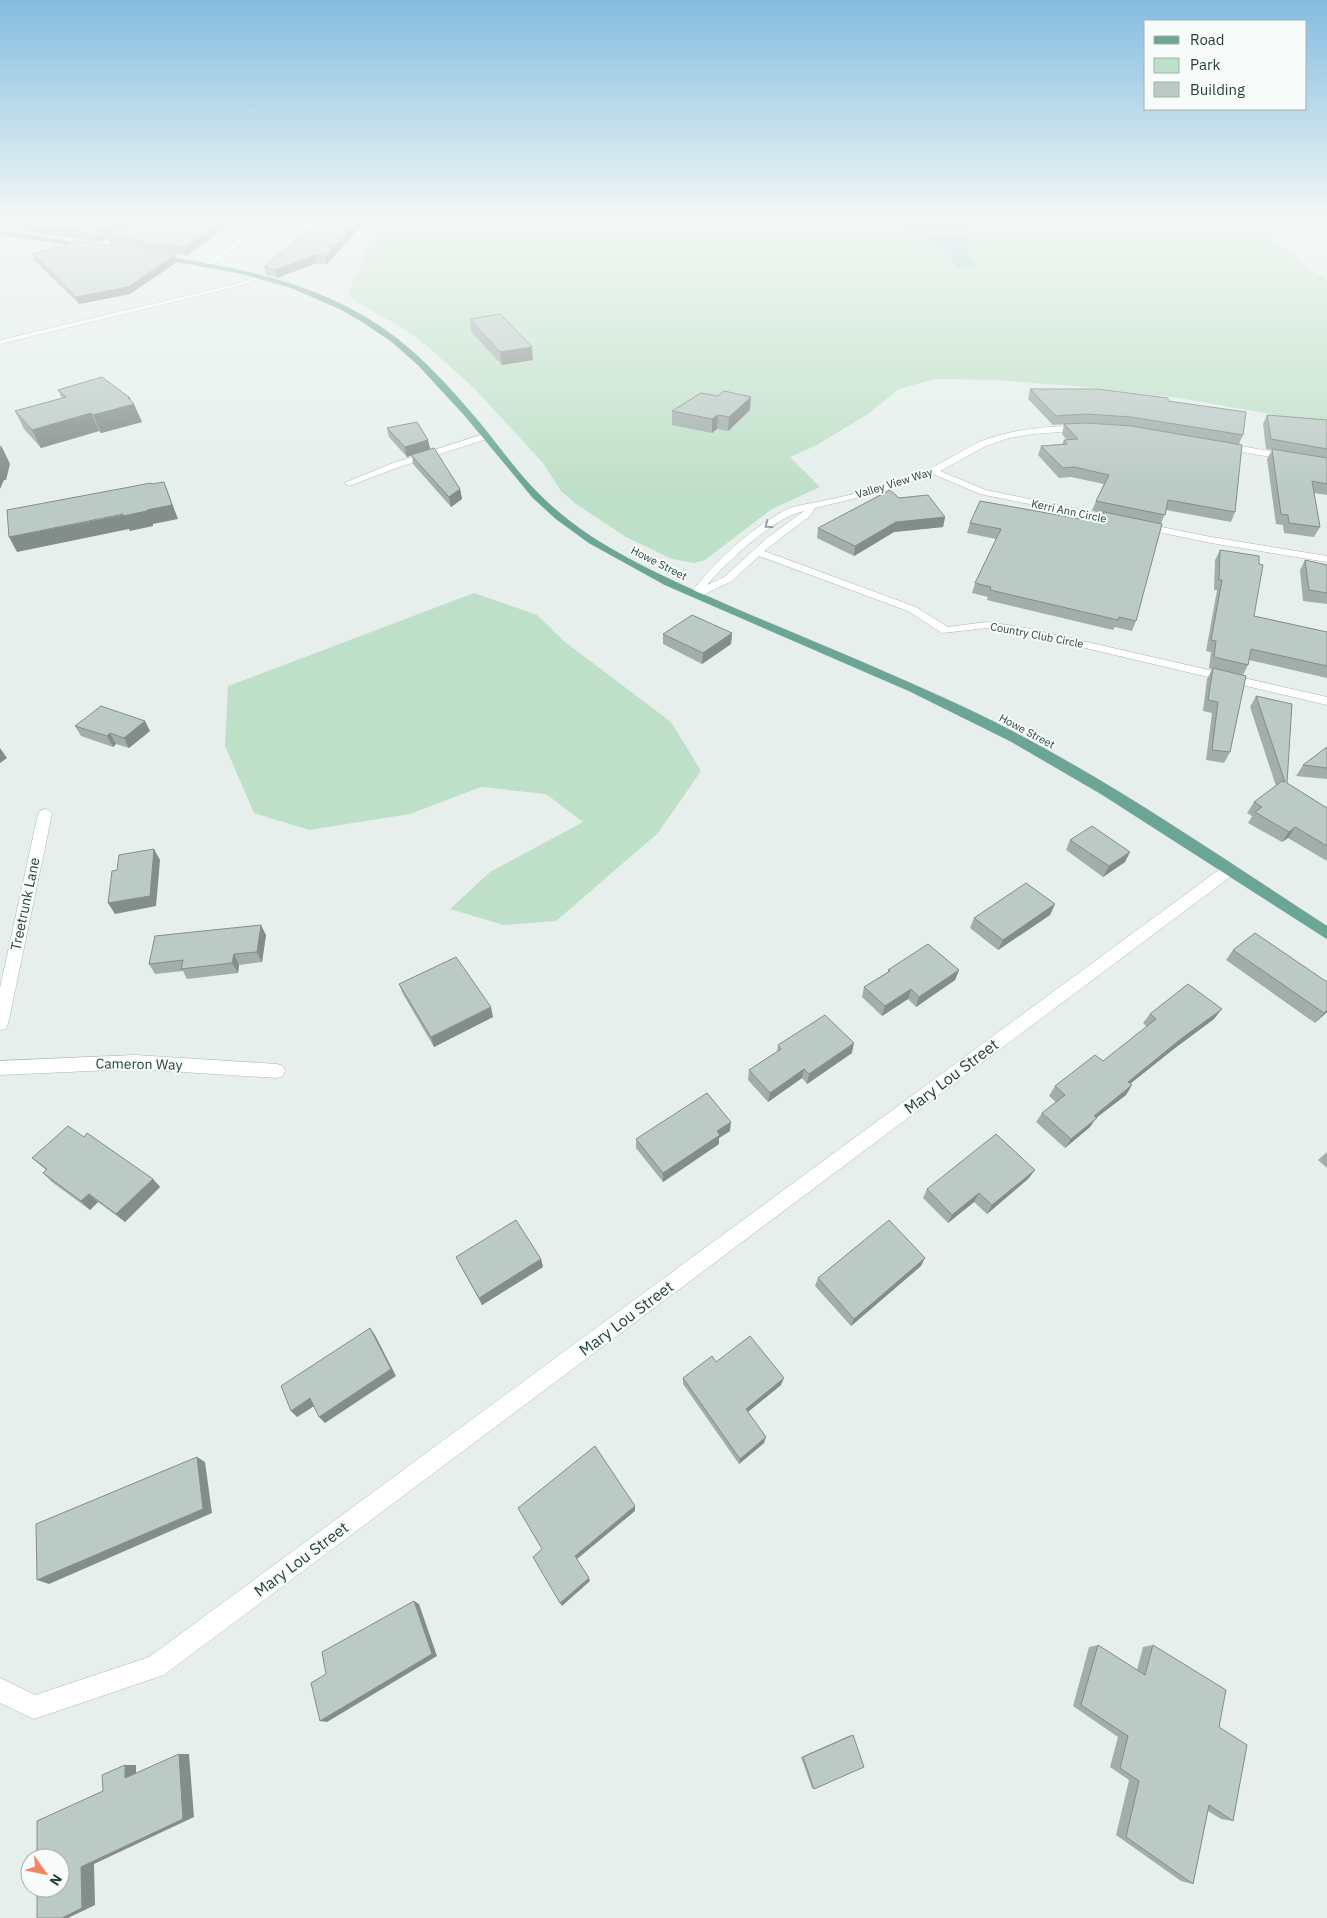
<svg xmlns="http://www.w3.org/2000/svg" width="1327" height="1918" font-family="'IBM Plex Sans',sans-serif">
<style>
.green{fill:#bfe0c8}
.water{fill:#8ec9d4}
.lines{fill:none;stroke-linecap:round;stroke-linejoin:round}
.minor-casing{stroke:#a8b8b2;stroke-width:1}
.major-casing{stroke:#c2cac8;stroke-width:1}
.minor{fill:#fff;fill-rule:evenodd}
.major{fill:#6aa596;fill-rule:evenodd}
.wall{fill:#a1aea9}
.shaded-wall{fill:#838d89}
.building{fill:#bbcac4;stroke:#838d89}
.oneway{stroke:#92a09c}
.labels{text-anchor:middle;stroke-width:4;stroke-linejoin:round;paint-order:stroke}
.far-street-label{font-size:11px;fill:#24423a;stroke:#f7fbf9}
.street-label{font-size:14px;fill:#24423a;stroke:#f7fbf9}
.near-street-label{font-size:16px;fill:#24423a;stroke:#f7fbf9}
</style>
<rect width="100%" height="100%" fill="#e6efeb"/>
<path class="green" d="M389,221H1253L1306,266L1327,280V424L1179,398L1074,386L997,380L934,379L899,389L868,414L815,446L790,457L820,487L772,509L705,560L694,563L672,559L626,537L576,504L561,491L543,463L474,388L427,346L404,329L355,301L348,293L372,239Z
M474,593L537,615L565,642L671,722L701,771L658,833L556,921L504,925L450,909L490,872L583,822L546,794L481,787L410,814L309,830L254,813L225,746L228,686Z"/>
<path class="water" d="M899,221H967L965,231L968,236L966,244L974,266L956,269C954,256 938,247 926,242L924,240L928,236L926,232L902,225Z"/>
<g class="lines">
<g class="minor-casing">
<path id="minor" d="M3,221H10L0,226V222Z
M136,221H142L100,248L95,247Z
M266,221H272L232,251L208,266H204V264Z
M260,275L263,277L262,278L240,286L0,344V340L236,284Z
M1084,425L1088,428L1087,430L1033,434L1009,438L986,446L940,471L986,490L1119,518L1122,519V523L980,494L933,474L881,492L815,508L810,516L764,551L916,607L948,627L987,622L1026,628L1327,697V705L1026,634L987,628L942,633L908,611L759,556L732,581L699,597L695,598L690,595C711,564 755,524 790,508C801,504 815,503 827,500C854,494 881,488 908,478C933,469 955,454 979,442C1012,428 1049,427 1084,425ZM804,511L767,538L724,577L707,585C727,562 774,517 804,511Z
M487,433L491,436L490,438L399,467L352,485L349,486L344,483L393,463Z
M1223,443L1327,461V467L1220,448V444Z
M1142,523L1211,537L1327,556V562L1211,543L1139,528L1137,526Z
M45,809L50,811L52,814L8,1024L6,1029L0,1030V988L38,814L40,811Z
M1229,865L1234,866L1236,870L1234,874L164,1675L34,1719L0,1703V1678L35,1695L149,1657L1224,866Z
M135,1055L277,1064L283,1066L285,1071L283,1076L277,1078L135,1069L0,1075V1061Z"/>
</g>
<g class="major-casing">
<path id="major" d="M0,231L90,244L93,246L90,248L0,235Z
M157,255C236,267 317,282 384,329C416,351 443,380 468,409C493,437 513,468 539,494C560,515 584,533 610,548C656,575 705,595 753,616C825,646 897,676 968,709C1094,769 1210,850 1327,926V939L1101,794L1010,741L909,691L665,585L589,543L556,519L533,498L465,416L418,365L392,342L364,323L340,309L289,287L238,273L155,258V256Z"/>
</g>
<use href="#minor" class="minor"/>
<use href="#major" class="major"/>
</g>
<path class="wall" d="M0,221H235L186,256L110,244L108,237L99,242L2,227Z
M318,221L326,265L317,263L277,278L266,275L264,267Z
M33,254L177,262L130,294L79,304L35,261Z
M470,319L533,360L502,365L471,332Z
M1030,389L1168,401L1243,435L1239,444L1235,512L1231,522L1166,510L1161,524L1136,621L1132,631L1115,627L1113,630L987,600L988,597L972,593L975,583L996,539L967,533L970,523L1086,520L1098,521L1103,513L1092,511L1096,501L1104,484L1071,477L1059,478L1038,455L1041,446L1062,444L1064,440H1067L1062,434L1064,424L1128,426L1084,423L1053,425L1028,399Z
M58,390L131,401L142,422L101,433L99,431L41,448L24,429L15,411L62,398Z
M750,410L728,431L717,429L712,433L672,425V411Z
M1267,415L1327,420V495L1314,493L1320,527L1314,537L1284,533L1283,525L1276,524L1267,459L1272,450L1266,449L1263,424Z
M387,428L428,440L430,449L460,489L462,499L451,507L413,464L412,455L407,457L389,437Z
M899,498L945,517L943,527L894,532L854,556L817,538L818,528Z
M1220,550L1254,616L1327,632V678L1249,660L1248,665L1243,675L1230,752L1224,763L1206,760L1212,713L1203,711L1207,679L1212,669L1209,668L1211,652L1206,651L1217,590H1214L1215,560Z
M1305,560L1327,565V604L1303,601L1300,570Z
M732,633L731,644L702,664L663,644V634Z
M1256,696L1287,783L1327,808V861L1288,838L1282,842L1248,823L1252,816L1247,813L1254,802L1276,786L1250,707Z
M145,721L150,731L129,748L116,744L113,747L81,736L75,726Z
M1327,747V779L1296,776L1303,765Z
M1070,840L1125,862L1103,877L1066,850Z
M1055,904L1050,915L998,950L970,928L974,918Z
M266,935L262,962L239,965L238,973L187,979L183,971L155,974L149,964Z
M1233,950L1327,982V1012L1315,1023L1226,960Z
M888,970H959L955,980L916,1007L908,999L882,1016L862,997L864,987L888,972Z
M399,984L493,1017L434,1047L403,994Z
M1150,1014L1214,1019L1175,1048L1130,1084L1132,1085L1126,1095L1096,1118L1090,1127L1065,1148L1036,1122L1042,1113L1056,1102L1049,1096L1055,1086L1103,1061L1147,1027L1143,1023Z
M778,1045L852,1053L807,1084L802,1078L768,1102L748,1080L749,1070L777,1052Z
M730,1131L719,1138V1144L663,1182L636,1148V1139Z
M84,1137L153,1179L160,1187L125,1222L98,1202L90,1210L52,1182L43,1173L46,1170L32,1158Z
M1327,1152V1168L1318,1160Z
M1029,1178L987,1214L974,1202L948,1223L923,1198L927,1189Z
M456,1257L541,1259L543,1267L482,1305L460,1265Z
M921,1266L851,1326L815,1286L818,1278Z
M716,1362L781,1385L748,1412L764,1443L739,1464L683,1384V1378Z
M1098,1645L1137,1670L1143,1647L1153,1645L1219,1727L1233,1821L1221,1819L1208,1811L1193,1884L1181,1881L1116,1835L1129,1780L1110,1767L1118,1737L1073,1706L1089,1647Z
M851,1735H853L814,1789L812,1788L801,1757Z"/>
<path class="shaded-wall" d="M119,221H133L99,242L96,235Z
M223,221H235L186,256L184,248Z
M358,221H366L326,265L325,257Z
M175,255L177,262L130,294L79,304L76,297Z
M315,255L317,263L277,278L275,270Z
M532,347L533,360L502,365L500,352Z
M751,397L750,410L728,431L729,417Z
M128,398H130L133,404H134L142,422L101,433L93,415Z
M91,413L99,431L41,448L32,430Z
M718,415L717,429L712,433V419Z
M428,440L430,449L407,457L405,447Z
M1,445L10,464L6,480H4L0,489V448Z
M164,482L178,519L153,524V526L130,531L129,529L17,552L9,537L147,510Z
M460,489L462,499L451,507L449,497Z
M945,517L943,527L894,532L854,556L855,546L896,522Z
M732,633L731,644L702,664L703,653Z
M145,721L150,731L129,748L124,738Z
M110,733L116,744L113,747L107,736Z
M0,748L7,758L0,763Z
M1295,827L1288,838L1282,842L1289,832Z
M154,849L160,860L156,906L115,914L108,903Z
M1130,852L1125,862L1103,877L1109,866Z
M1055,904L1050,915L998,950L1003,940Z
M261,925L266,935L262,962L257,952Z
M234,954L239,965L238,973L232,963Z
M959,970L955,980L916,1007L919,997Z
M911,989L908,999L882,1016L885,1006Z
M491,1007L493,1017L434,1047L431,1037Z
M1222,1009L1214,1019L1175,1048L1121,1091L1128,1082L1182,1038Z
M1327,1010V1012L1315,1023L1324,1013Z
M854,1043L852,1053L807,1084L809,1074Z
M804,1069L802,1078L768,1102L770,1093Z
M1132,1085L1126,1095L1096,1118L1090,1127L1065,1148L1071,1139L1094,1116Z
M731,1122L730,1131L719,1138V1144L663,1182V1173L717,1131Z
M1035,1170L1029,1178L987,1214L992,1205Z
M153,1179L160,1187L125,1222L116,1214Z
M979,1193L974,1202L948,1223L952,1215Z
M89,1194L98,1202L90,1210L81,1201Z
M925,1258L921,1266L851,1326L854,1319Z
M541,1259L543,1267L482,1305L479,1298Z
M370,1328L375,1335L396,1376L325,1423L319,1417Z
M784,1378L781,1385L744,1415L746,1409Z
M310,1398L316,1405L297,1417L291,1411Z
M766,1437L764,1443L739,1464L740,1459Z
M197,1457L205,1462L212,1513L49,1584L37,1580Z
M635,1506V1511L577,1559L575,1556Z
M589,1578L590,1581L562,1606L560,1603Z
M414,1601L419,1604L437,1656L327,1722L320,1721Z
M179,1754H189L194,1817L94,1864L95,1905L68,1918H62L81,1867Z
M125,1765H136V1777L125,1778Z"/>
<path class="building" d="M3,221H119L96,235Z
M133,221H223L184,248L107,236Z
M318,221H358L325,257L315,255L275,270L264,267Z
M77,241L175,255L128,287L76,297L33,254Z
M500,314L532,347L500,352L470,319Z
M102,377L130,398H128L134,404L93,415L91,413L32,430L15,411L66,397L58,390Z
M1030,389H1097L1168,398V401L1246,412L1243,435L1131,417L1087,414L1056,416Z
M724,391L751,397L729,417L718,415L712,419L672,411L701,393L718,396Z
M1267,415L1327,420V449L1271,439Z
M417,422L428,440L405,447L387,428Z
M1087,423L1131,426L1242,445L1235,512L1168,500L1165,515L1096,501L1109,475L1074,467L1063,468L1041,446L1067,444L1064,440L1078,439L1064,424Z
M434,448L460,489L449,497L411,455Z
M1272,449L1327,458V484L1312,481L1320,527L1289,523L1288,515L1281,514Z
M164,482L172,505L147,510V511L123,516V514L9,537L7,510L151,483L152,484Z
M890,490L899,498L928,495L945,517L896,522L855,546L818,528Z
M980,501L1086,520L1089,515L1098,521L1104,512L1162,524L1136,621L1119,617L1118,620L990,590L991,587L975,583L1001,529L970,523Z
M1220,550L1259,556V564L1263,565L1254,616L1327,632V666L1251,649L1248,665L1214,657L1216,641L1211,640L1222,580H1219Z
M1305,560L1327,565V593L1309,590Z
M692,615L732,633L703,653L663,634Z
M1213,668L1246,676L1230,752L1212,750L1218,702L1208,700Z
M1256,696L1292,704L1287,783L1327,808V846L1295,827L1289,832L1255,812L1262,807L1254,802L1282,781L1285,782Z
M101,706L145,721L124,738L110,733L107,736L75,726Z
M1327,747V768L1303,765Z
M1092,826L1130,852L1109,866L1070,840Z
M154,849L150,896L108,903L112,871L117,870L119,855Z
M1026,883L1055,904L1003,940L974,918Z
M261,925L257,952L234,954L232,963L181,969L183,960L149,964L155,936Z
M1255,933L1327,982V1010L1324,1013L1233,950Z
M928,944L959,970L919,997L911,989L885,1006L864,987L890,971L888,970Z
M456,957L491,1007L431,1037L399,984Z
M1188,984L1222,1009L1182,1038L1128,1082L1132,1085L1094,1116L1097,1118L1071,1139L1042,1113L1065,1095L1055,1086L1095,1055L1103,1061L1156,1019L1150,1014Z
M825,1015L854,1043L809,1074L804,1069L770,1093L749,1070L781,1049L778,1045Z
M707,1093L731,1122L717,1131L720,1135L663,1173L636,1139Z
M68,1126L84,1137L87,1133L153,1179L116,1214L89,1194L81,1201L43,1173L47,1169L32,1158Z
M996,1134L1035,1170L992,1205L979,1193L952,1215L927,1189Z
M516,1220L541,1259L479,1298L456,1257Z
M889,1220L925,1258L854,1319L818,1278Z
M370,1328L391,1369L319,1417L310,1398L291,1411L281,1386Z
M750,1336L784,1378L746,1409L766,1437L740,1459L683,1378L712,1356L716,1362Z
M595,1446L635,1506L575,1556L589,1578L560,1603L533,1557L542,1549L518,1508Z
M197,1457L203,1509L37,1580L36,1524Z
M414,1601L432,1654L320,1721L311,1683L326,1674L322,1652Z
M1098,1645L1145,1675L1153,1645L1226,1690L1219,1727L1247,1745L1233,1821L1209,1805L1193,1884L1126,1837L1139,1781L1120,1768L1128,1736L1081,1705Z
M853,1735L864,1767L814,1789L803,1757Z
M179,1754L183,1819L81,1867L82,1908L62,1918H37V1888H60V1858H37V1821L103,1791L102,1775L125,1765V1778Z"/>
<defs><path id="oneway-chevron" d="M-2-3.5L2.5 0L-2 3.5" fill="none" stroke-width="1.6" stroke-linecap="round" stroke-linejoin="round" transform="scale(1.25)"/></defs>
<use class="oneway" href="#oneway-chevron" transform="translate(768 525) rotate(144)"/>
<linearGradient id="sky" x2="0" y2="1"><stop stop-color="#84bce0"/><stop offset="0.45" stop-color="#f4f8f6"/><stop offset="1" stop-color="#f4f8f6" stop-opacity="0"/></linearGradient>
<rect width="1327" height="489" fill="url(#sky)"/>
<g class="labels">
<g class="far-street-label">
<text transform="translate(894 483) rotate(-17)" y="4">Valley View Way</text>
<text transform="translate(1069 511) rotate(12)" y="4">Kerri Ann Circle</text>
<text transform="translate(659 563) rotate(27)" y="4">Howe Street</text>
<text transform="translate(1037 635) rotate(11)" y="4">Country Club Circle</text>
<text transform="translate(1027 731) rotate(28)" y="4">Howe Street</text>
</g>
<g class="street-label">
<text transform="translate(25 904) rotate(-78)" y="5">Treetrunk Lane</text>
<text transform="translate(139 1064) rotate(1)" y="5">Cameron Way</text>
</g>
<g class="near-street-label">
<text transform="translate(951 1076) rotate(-37)" y="6">Mary Lou Street</text>
<text transform="translate(626 1318) rotate(-37)" y="6">Mary Lou Street</text>
<text transform="translate(301 1559) rotate(-37)" y="6">Mary Lou Street</text>
</g>
</g>
<rect x="1144" y="20" width="162" height="90" fill="#f7fbf9" stroke="#a3b1ad"/>
<rect x="1154" y="36" width="25" height="8" fill="#6aa596" stroke="#a3b1ad"/>
<text x="1190" y="45" font-size="15" fill="#24423a">Road</text>
<rect x="1154" y="58" width="25" height="15" fill="#bfe0c8" stroke="#a3b1ad"/>
<text x="1190" y="70" font-size="15" fill="#24423a">Park</text>
<rect x="1154" y="82" width="25" height="15" fill="#bbcac4" stroke="#a3b1ad"/>
<text x="1190" y="95" font-size="15" fill="#24423a">Building</text>
<g transform="translate(45 1873) rotate(123)"><circle r="24" fill="#f7fbf9" stroke="#a3b1ad"/>
<path d="M0-4L9 19L0 12L-9 19Z" fill="#f4845f"/>
<text y="-8" font-size="14" font-weight="bold" text-anchor="middle" fill="#24423a">N</text>
</g>
</svg>
